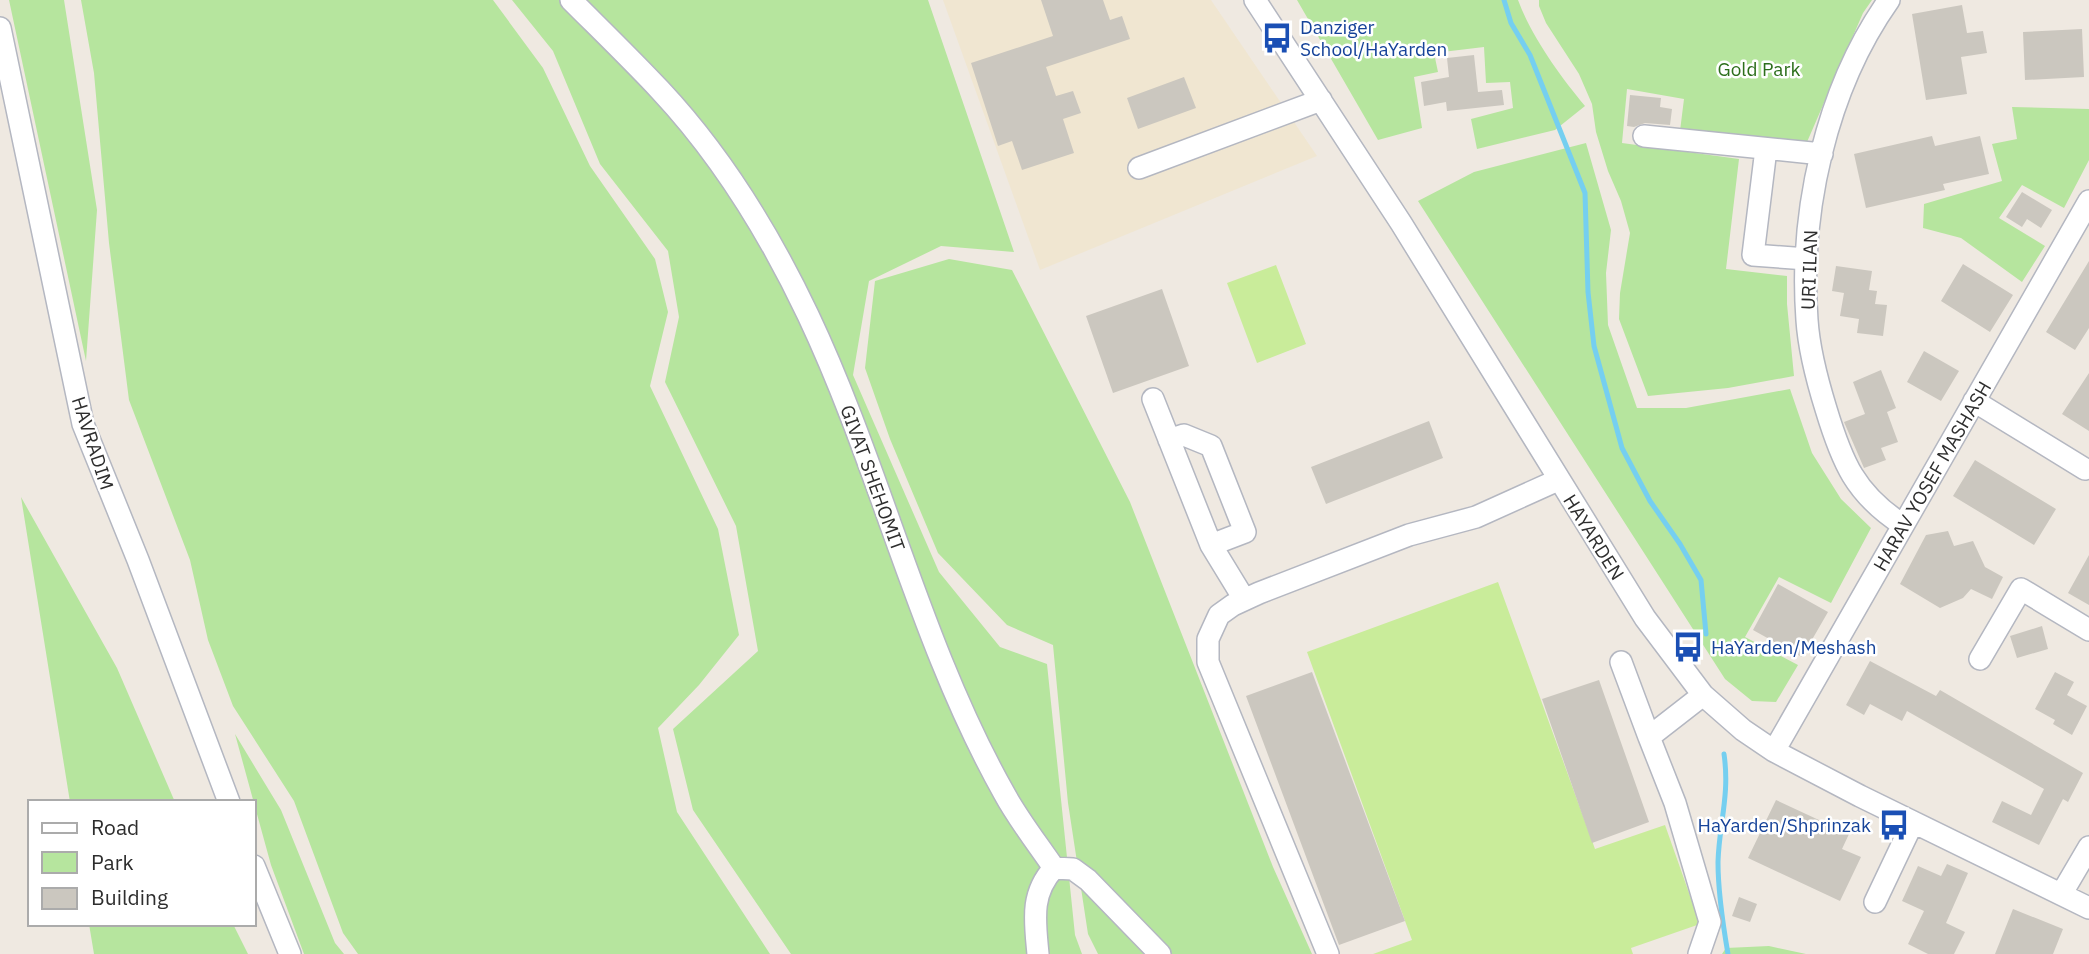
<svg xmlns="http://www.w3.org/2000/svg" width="2089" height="954" font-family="'IBM Plex Sans',sans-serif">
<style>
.education{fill:#f0e6d1}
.green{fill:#b6e59e}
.pitch{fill:#c9ec9a}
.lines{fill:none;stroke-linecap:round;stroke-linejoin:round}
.stream{stroke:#75cff0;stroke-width:5}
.building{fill:#cbc7bf}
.minor-casing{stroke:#b4b7c1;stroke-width:24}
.minor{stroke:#fff;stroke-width:21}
.labels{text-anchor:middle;stroke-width:5;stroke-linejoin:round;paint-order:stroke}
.transit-label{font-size:19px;fill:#164399;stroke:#fff;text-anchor:start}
.park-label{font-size:19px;fill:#2c6e1b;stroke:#fff}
.street-label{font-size:19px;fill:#2e2e2e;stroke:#fff}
</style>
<rect width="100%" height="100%" fill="#efe9e1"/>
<path class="education" d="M943,0H1211L1317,156L1040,270Z"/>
<path class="green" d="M9,0H64L97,210L86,361Z
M81,0H493L543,68L590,166L655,259L668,312L650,386L718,529L739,635L699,685L658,728L677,812L770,954H358L343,933L294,801L233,706L208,640L190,560L129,400L109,243L94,73Z
M512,0H928L1014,252L941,246L869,281L853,375L939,572L1000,647L1047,664L1075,935L1082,954H791L693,810L673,729L758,651L736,526L665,382L679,317L668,251L600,164L553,51Z
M1297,0H1518C1531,36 1560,76 1585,106L1555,130L1477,149L1471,119L1513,108L1510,82L1486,83L1484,47L1434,53L1438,72L1414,77L1422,128L1378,140Z
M1539,0H1872L1863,13L1807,142L1680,131L1684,99L1627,89L1622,143L1739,159L1726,269L1787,276V304L1794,376L1728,388L1648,396L1619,319L1620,293L1630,233L1621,201L1608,171L1596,132L1592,104L1579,74L1546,23L1539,6Z
M2012,107L2089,109V160L2064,208L2022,185L1999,218L2045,246L2022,282L1961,238L1923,228L1924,204L2002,181L1992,144L2017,139Z
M1586,143L1611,230L1606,273L1608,325L1637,408H1686L1790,389L1812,453L1841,499L1871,528L1831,603L1779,577L1745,637L1798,665L1776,702L1752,701L1725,679L1418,201L1474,172Z
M949,259L1012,270L1130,502L1273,867L1312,954H1098L1088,934L1068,803L1053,645L1007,625L938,553L890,439L865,368L875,281Z
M21,497L117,668L175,802H70Z
M235,734L281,810L335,943L344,954H304L271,865Z
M89,924H233L248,954H94Z
M1769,946L1806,954H1722L1726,948Z"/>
<path class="pitch" d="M1276,265L1306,344L1257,363L1227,283Z
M1498,582L1595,849L1665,825L1700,924L1631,948L1633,954H1373L1412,940L1307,652Z"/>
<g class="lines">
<path class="stream" d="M1504,0L1511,23L1530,55L1585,193L1588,292L1594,346L1622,448L1650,501L1680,544L1701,580L1706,634
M1724,754C1730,795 1719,824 1718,862C1718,892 1723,925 1728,954"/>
</g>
<path class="building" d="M1041,0H1103L1110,20L1122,16L1130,39L1046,67L1056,96L1073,91L1081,113L1063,119L1074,153L1022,170L1012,141L998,146L971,63L1053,36Z
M1962,5L1967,33L1983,31L1987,53L1961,57L1967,94L1926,100L1912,14Z
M2082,29L2084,77L2025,80L2023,32Z
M1474,55L1478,92L1502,90L1504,105L1447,111L1446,102L1424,106L1421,82L1449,77L1447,58Z
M1184,77L1196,108L1138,129L1127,98Z
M1630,95L1661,98L1660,107L1672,109L1670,125L1645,123L1634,127L1627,126Z
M1932,136L1935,146L1980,136L1989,174L1943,184L1945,190L1866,208L1854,154Z
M2022,192L2052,210L2041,228L2027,219L2022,227L2006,217Z
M2089,261V328L2075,350L2046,332Z
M1963,264L2013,295L1990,332L1941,301Z
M1836,266L1872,271L1869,290L1877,291L1875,304L1887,305L1883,336L1857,333L1859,319L1840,316L1844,293L1832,291Z
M1162,289L1189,366L1113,393L1086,316Z
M1924,351L1959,371L1941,401L1907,382Z
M1881,370L1896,408L1887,412L1898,442L1881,448L1886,460L1864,468L1844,422L1865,414L1853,382Z
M2089,373V431L2062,414Z
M1429,421L1443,458L1326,504L1311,467Z
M1975,460L2056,509L2034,545L1953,496Z
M1948,531L1954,546L1973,541L1985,567L2003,577L1992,599L1971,589L1963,598L1940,608L1900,584L1926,535Z
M2089,555V605L2068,593Z
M1778,584L1828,612L1802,657L1753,630Z
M2042,626L2048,649L2017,658L2010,636Z
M1870,661L1936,696L1940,690L2083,773L2068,802L2063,799L2039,845L1992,822L2002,801L2031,815L2044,789L1907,711L1902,721L1870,704L1864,715L1846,705Z
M1312,672L1405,921L1339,945L1246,696Z
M2055,672L2074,682L2067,695L2087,706L2072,735L2053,724L2055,720L2035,709Z
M1599,680L1649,822L1592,843L1542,699Z
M1776,800L1849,834L1842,849L1861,857L1840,901L1748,858Z
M1947,864L1968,873L1946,923L1965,932L1954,954H1928L1908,944L1924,911L1902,901L1918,866L1941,876Z
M1739,897L1757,904L1750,922L1732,916Z
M2013,909L2063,929L2053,954H1995Z"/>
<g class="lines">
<g class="minor-casing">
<path id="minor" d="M571,0C601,30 631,59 660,90C720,154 770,235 808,315C881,469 920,644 1004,793C1018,819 1037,843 1054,868
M1255,0L1401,223L1645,618L1703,695L1743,730L1774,751L1860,796L2089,908
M1889,0C1826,89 1799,212 1807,320C1809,351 1817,380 1826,409C1842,462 1855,494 1903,525
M0,28L83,424L138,560L229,802
M1644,136L1822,154
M1766,149L1753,255L1807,259
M1139,168L1321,100
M1153,399L1211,545L1244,599
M1974,401L2085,469
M1169,440L1184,435L1211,446L1245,532L1211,545
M1980,659L2021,589L2089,630
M1621,662L1649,737
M1774,751L2089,201
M254,866L290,954
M1054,868L1073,869L1088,880L1160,954
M2062,893L2089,847
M1875,902L1913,822
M1038,954C1035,921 1030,894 1054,868
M1328,954L1208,662V639L1219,615L1233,605L1259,593L1409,535L1476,517L1558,480
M1699,954L1710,922L1675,803L1649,737L1703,695"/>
</g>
<use href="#minor" class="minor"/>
</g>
<defs>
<g id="bus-bare" transform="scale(2.415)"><path d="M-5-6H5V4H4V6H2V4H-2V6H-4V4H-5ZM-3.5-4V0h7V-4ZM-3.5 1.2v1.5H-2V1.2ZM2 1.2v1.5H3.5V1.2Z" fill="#1a4fb4" stroke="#fff" stroke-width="2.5" paint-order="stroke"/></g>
</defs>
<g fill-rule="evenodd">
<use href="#bus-bare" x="1277" y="38"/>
<use href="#bus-bare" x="1688" y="647"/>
<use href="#bus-bare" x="1894" y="825"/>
</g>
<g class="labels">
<g class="transit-label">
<text x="1300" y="34">Danziger<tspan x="1300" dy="22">School/HaYarden</tspan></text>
<text x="1711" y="654">HaYarden/Meshash</text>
<text x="1871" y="832" text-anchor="end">HaYarden/Shprinzak</text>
</g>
<g class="park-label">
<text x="1759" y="76">Gold Park</text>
</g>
<g class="street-label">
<text transform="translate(1809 270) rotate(-88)" y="7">URI ILAN</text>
<text transform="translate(93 443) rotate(72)" y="7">HAVRADIM</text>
<text transform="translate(1932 476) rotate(-60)" y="7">HARAV YOSEF MASHASH</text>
<text transform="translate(873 478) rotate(70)" y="7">GIVAT SHEHOMIT</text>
<text transform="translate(1594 537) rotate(58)" y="7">HAYARDEN</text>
</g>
</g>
<rect x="28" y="800" width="228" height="126" fill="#ffffff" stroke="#ababab" stroke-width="2"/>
<rect x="42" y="823" width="35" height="10" fill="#ffffff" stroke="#ababab" stroke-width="2"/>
<text x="91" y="835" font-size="21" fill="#2e2e2e">Road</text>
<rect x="42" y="852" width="35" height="21" fill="#b6e59e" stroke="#ababab" stroke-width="2"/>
<text x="91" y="870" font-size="21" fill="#2e2e2e">Park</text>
<rect x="42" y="888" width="35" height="21" fill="#cbc7bf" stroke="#ababab" stroke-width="2"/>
<text x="91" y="905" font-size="21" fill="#2e2e2e">Building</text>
</svg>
